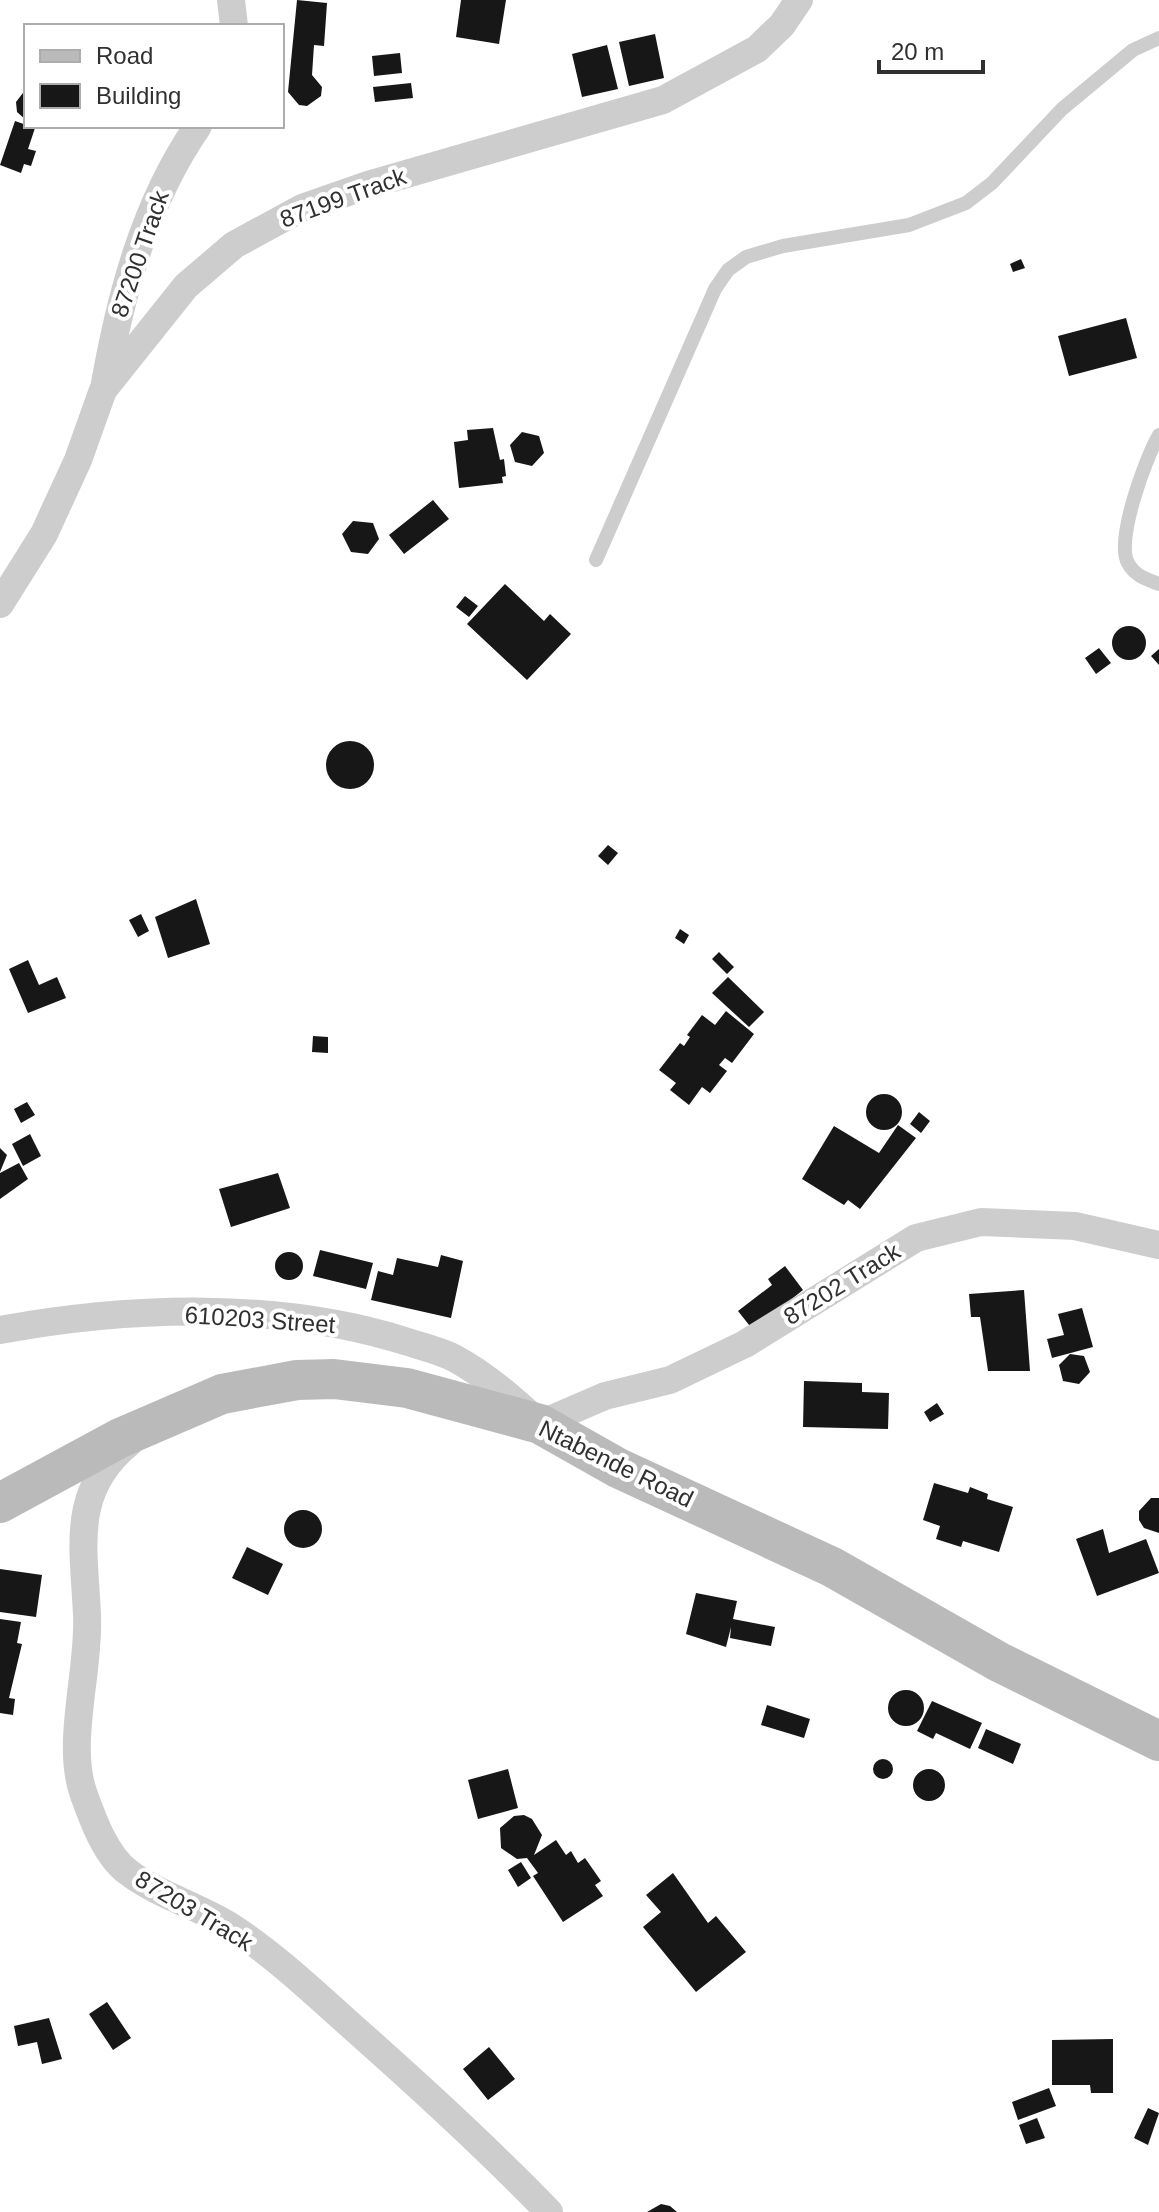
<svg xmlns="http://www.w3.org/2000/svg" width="1159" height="2212" font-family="Helvetica,sans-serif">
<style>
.building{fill:#171717}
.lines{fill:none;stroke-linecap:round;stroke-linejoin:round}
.lane{stroke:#cdcdcd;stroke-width:14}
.street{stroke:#cdcdcd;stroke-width:28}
.secondary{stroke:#bababa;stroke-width:40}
.labels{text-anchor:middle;stroke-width:8;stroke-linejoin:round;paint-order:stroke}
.street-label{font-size:24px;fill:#303030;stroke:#fff}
</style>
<rect width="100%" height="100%" fill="#fff"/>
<path class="building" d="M297,0L327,3L324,46L314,45L312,75L322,87L321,96L307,106L299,105L288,92Z
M461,0H506L499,44L456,37Z
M655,34L664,78L629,86L619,42Z
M607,45L618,89L582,97L572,54Z
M400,53L402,73L374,76L372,56Z
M411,83L413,98L375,102L373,87Z
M26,89V120L17,112L16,102Z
M15,121L35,128L28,149L36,151L31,166L24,164L21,173L0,165Z
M1021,259L1025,268L1013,272L1010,264Z
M1126,318L1137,358L1069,376L1058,336Z
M493,428L500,460L504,459L506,476L502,477L503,483L459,488L454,442L468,440L467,430Z
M522,432L539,436L544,453L532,466L515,462L510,445Z
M433,500L449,519L404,554L389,535Z
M353,521L373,523L379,539L368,554L351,552L342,534Z
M505,584L544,621L550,614L571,634L527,680L467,624Z
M465,596L478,606L469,617L456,607Z
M1112 643a17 17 0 1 1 34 0a17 17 0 1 1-34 0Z
M1099,648L1111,663L1096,674L1085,658Z
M1159,649V665L1151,656Z
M326 765a24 24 0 1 1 48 0a24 24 0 1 1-48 0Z
M608,845L618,853L608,865L598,856Z
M196,899L210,944L168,958L155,917Z
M141,914L149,931L138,937L129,920Z
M680,929L689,935L684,944L675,938Z
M719,952L734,967L727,974L712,959Z
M28,960L39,985L57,977L66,998L28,1013L9,969Z
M728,977L764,1012L749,1027L712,993Z
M726,1011L754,1034L732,1063L725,1058L719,1065L727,1071L710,1093L702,1087L689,1105L670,1090L676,1083L659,1070L680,1043L684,1046L690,1037L687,1035L702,1015L715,1025Z
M313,1036L328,1037V1053L312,1052Z
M866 1112a18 18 0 1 1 36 0a18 18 0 1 1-36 0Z
M27,1102L35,1115L21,1123L14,1109Z
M919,1112L930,1121L921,1133L910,1124Z
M898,1125L916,1138L860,1209L848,1200L844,1205L802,1179L834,1126L879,1153Z
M30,1134L41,1156L23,1166L12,1144Z
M0,1148L7,1155L0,1172Z
M19,1163L28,1179L0,1199V1173Z
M278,1173L290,1208L231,1227L219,1189Z
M320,1250L373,1263L366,1289L313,1276Z
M275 1266a14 14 0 1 1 28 0a14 14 0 1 1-28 0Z
M441,1255L463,1261L451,1318L371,1300L378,1271L393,1275L397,1258L438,1267Z
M785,1266L803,1290L753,1330L738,1311L772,1285L768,1279Z
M1024,1290L1030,1371H988L980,1317H971L969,1294Z
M1082,1308L1093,1347L1052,1358L1047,1339L1064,1335L1058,1314Z
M1070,1354L1084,1356L1090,1372L1079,1384L1063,1381L1059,1365Z
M804,1381L862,1383V1392L889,1393L888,1429L803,1427Z
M937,1403L944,1414L930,1422L924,1412Z
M934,1483L968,1493L970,1487L988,1494L987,1499L1013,1507L999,1552L963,1541L961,1547L936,1539L940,1526L923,1520Z
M1151,1498H1159V1533L1144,1528L1139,1520V1511Z
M284 1529a19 19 0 1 1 38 0a19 19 0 1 1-38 0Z
M1103,1529L1109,1553L1146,1539L1159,1573L1097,1596L1076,1539Z
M247,1547L283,1564L268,1595L232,1578Z
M0,1569L42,1575L36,1617L0,1612Z
M696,1593L737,1601L733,1619L775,1627L771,1646L730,1638L731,1627L726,1647L686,1634Z
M0,1619L21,1622L17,1643L22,1644L9,1698L15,1699L13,1715L0,1713Z
M888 1708a18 18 0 1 1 36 0a18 18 0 1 1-36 0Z
M932,1701L982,1723L970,1749L936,1733L933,1739L917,1731Z
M767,1705L810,1719L804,1738L761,1725Z
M986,1729L1021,1744L1013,1764L978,1748Z
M873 1769a10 10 0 1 1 20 0a10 10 0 1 1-20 0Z
M508,1769L518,1808L478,1819L468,1780Z
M913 1785a16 16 0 1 1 32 0a16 16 0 1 1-32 0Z
M524,1815L532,1819L542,1835L534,1855L556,1840L566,1855L571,1851L578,1863L585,1858L601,1881L595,1885L603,1896L563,1922L533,1876L538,1873L527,1858L517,1859L501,1848L500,1828L514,1816Z
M521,1862L531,1878L518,1887L508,1870Z
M673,1873L708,1923L716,1916L746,1952L696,1992L643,1927L661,1912L646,1895Z
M107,2002L131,2038L113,2050L89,2014Z
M49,2018L62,2059L42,2064L37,2042L18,2046L14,2026Z
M1113,2039V2093H1091L1090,2085H1052V2040Z
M489,2047L515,2079L488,2100L463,2069Z
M1049,2088L1056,2106L1018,2120L1012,2102Z
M1148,2108L1159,2113L1148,2145L1134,2138Z
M1037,2118L1045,2138L1026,2144L1019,2125Z
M661,2204L670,2206L677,2212H647Z"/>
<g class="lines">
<path class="lane" d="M1159,435C1146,457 1115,541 1128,563C1135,576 1146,579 1159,584
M596,560L715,289L728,270L746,257L783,246L909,225L966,203L992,183L1062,109L1133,50L1159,38"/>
<path class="street" d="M231,0L234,26
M104,389C120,297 144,204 198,126
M0,604L44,534L78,460L103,390L186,286L234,245L302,208L368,185L663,100L757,49L782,25L799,0
M0,1330C132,1306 280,1301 408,1342C423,1347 440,1351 454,1358C487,1376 513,1399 540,1424L605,1396L670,1380L745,1344L916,1238L981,1222L1075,1226L1159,1245
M129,1443C70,1491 84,1547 87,1615C90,1670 65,1744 84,1795C93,1820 106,1856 128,1872C158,1895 198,1906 230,1926C278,1957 322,2000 365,2038C428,2094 490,2151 549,2212"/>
<path class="secondary" d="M0,1503L120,1438L222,1394L297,1380L334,1379L407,1388L540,1424L618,1468L832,1567L999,1662L1159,1741"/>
</g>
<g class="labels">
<g class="street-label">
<text transform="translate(343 198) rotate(-20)" y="8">87199 Track</text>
<text transform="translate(140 254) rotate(-71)" y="8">87200 Track</text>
<text transform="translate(842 1284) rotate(-32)" y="8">87202 Track</text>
<text transform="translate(260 1320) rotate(4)" y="8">610203 Street</text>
<text transform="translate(616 1464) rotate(26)" y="8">Ntabende Road</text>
<text transform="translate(194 1911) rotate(31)" y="8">87203 Track</text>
</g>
</g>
<rect x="24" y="24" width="260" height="104" fill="#ffffff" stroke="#acacac" stroke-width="2"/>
<rect x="40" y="50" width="40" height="12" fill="#bababa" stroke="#acacac" stroke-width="2"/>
<text x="96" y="64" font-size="24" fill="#303030">Road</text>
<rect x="40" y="84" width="40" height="24" fill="#171717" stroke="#acacac" stroke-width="2"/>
<text x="96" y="104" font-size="24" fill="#303030">Building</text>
<path d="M879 60v12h104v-12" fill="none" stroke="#303030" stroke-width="4"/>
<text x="891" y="60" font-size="24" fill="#303030" stroke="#ffffff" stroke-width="6" paint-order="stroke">20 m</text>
</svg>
